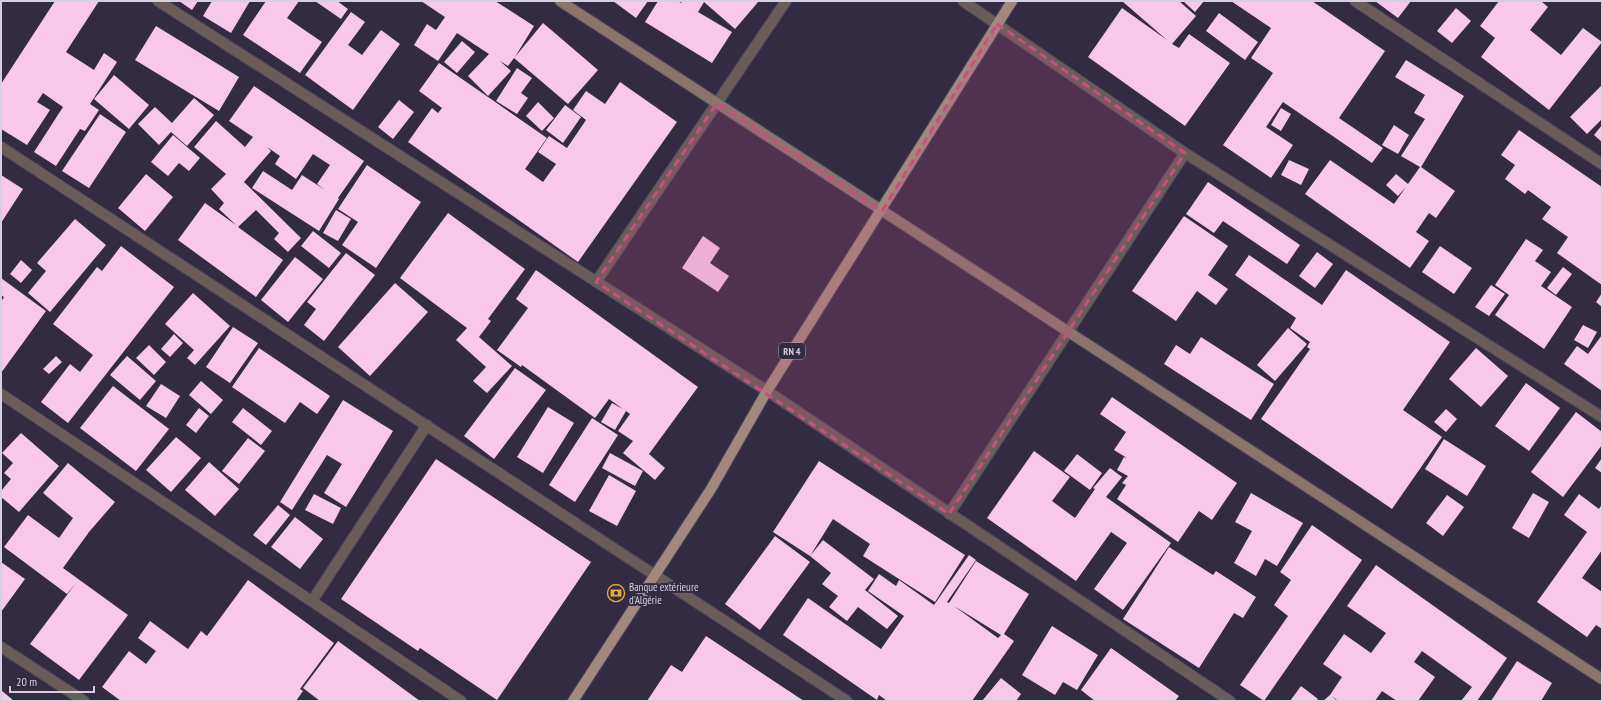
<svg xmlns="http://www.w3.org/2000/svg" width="1603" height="702" font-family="'PT Sans Narrow',sans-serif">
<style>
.building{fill:#f7c8ea;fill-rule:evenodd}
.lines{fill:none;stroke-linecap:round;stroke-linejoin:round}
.street-casing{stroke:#50495d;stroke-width:12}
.secondary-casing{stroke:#50495d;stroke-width:12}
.primary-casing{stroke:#50495d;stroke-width:12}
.street{stroke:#6a5c58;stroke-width:10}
.secondary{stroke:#8a756d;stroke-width:10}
.primary{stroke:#a2887e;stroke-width:10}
.marked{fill:#c84f83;fill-opacity:0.2;stroke:#c84f83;stroke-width:3;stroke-dasharray:8 5;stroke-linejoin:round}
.labels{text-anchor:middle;stroke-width:4;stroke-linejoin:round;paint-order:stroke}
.shield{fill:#332b41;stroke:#a49eb0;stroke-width:1}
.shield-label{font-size:10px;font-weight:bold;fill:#d5d0df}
.poi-label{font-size:11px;fill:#d5d0df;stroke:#332b41;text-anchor:start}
</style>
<rect width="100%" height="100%" fill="#332b41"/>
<path class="building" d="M55,1H99L66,52L94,70L104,53L117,62L90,104L99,110L85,131L80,129L56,166L34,152L63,107L43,93L37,102L50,110L27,145L1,129V84Z
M179,1H198L192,10Z
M212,1H250L231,33L203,16Z
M266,1H299L287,18L322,42L300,73L243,35Z
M315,1H337L348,9L341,19Z
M421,1H495L534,26L515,57L543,23L598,70L568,104L514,58L508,66L500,61L511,71L488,96L468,76L489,54L457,33L438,61L414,45L427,24L436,30L445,17Z
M613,1H648L636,18Z
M658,1H678L681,3L682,1H759L735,29L704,2L698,12L732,32L712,63L645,22Z
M1122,1H1179L1196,16L1172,44L1179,48L1189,34L1230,63L1185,126L1088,57L1122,8L1167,40Z
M1183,1H1204L1195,12Z
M1231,1H1312L1385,51L1339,118L1383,148L1372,163L1283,102L1266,127L1293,145L1271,178L1223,145L1273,73L1251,58L1271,28Z
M1375,1H1411L1398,18Z
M1499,1H1541L1548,7L1530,30L1561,55L1583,28L1602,42L1549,110L1481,57L1495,38L1480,26Z
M1456,8L1471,21L1452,43L1437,31Z
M351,12L365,22L348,45L362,55L381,30L400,44L353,110L305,75Z
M1219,13L1258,42L1245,60L1206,31Z
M156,26L239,77L219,111L135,60Z
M462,41L475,52L457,73L444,62Z
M1406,60L1464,96L1421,167L1455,191L1436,218L1429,213L1416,232L1429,241L1410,268L1305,194L1330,160L1394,204L1406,187L1398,196L1386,185L1396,174L1408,184L1420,167L1401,156L1425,119L1414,113L1425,95L1395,77Z
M439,63L547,138L525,169L543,182L556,164L538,152L549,136L567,148L586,120L573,110L586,91L605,104L620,82L677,122L578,262L408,142L432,108L438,113L442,108L419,91Z
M517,68L532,78L521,93L528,98L517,114L496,101Z
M114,75L149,105L129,129L94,99Z
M1602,85V119L1587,134L1570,117Z
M254,86L364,161L338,198L339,199L319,231L252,188L263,171L292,190L302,175L325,190L317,184L330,165L313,154L296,179L275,164L280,156L267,147L271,151L244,182L301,238L288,252L274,239L279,233L256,210L238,227L283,260L256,297L178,240L205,203L236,225L219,209L224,203L211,189L226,174L194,147L216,121L245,147L253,137L229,121Z
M194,98L214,115L187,146L171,132L159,145L138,124L155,107L172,123Z
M399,100L414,112L393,139L378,127Z
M538,102L554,118L542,131L526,116Z
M565,105L581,117L563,143L546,130Z
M1281,108L1291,114L1281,131L1271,125Z
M100,114L126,132L89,188L62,171Z
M1394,125L1409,135L1398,154L1382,145Z
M1602,125V142L1594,135Z
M1519,130L1602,187V285L1557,253L1568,237L1542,219L1551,207L1528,190L1525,194L1505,179L1515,165L1501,155Z
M173,135L200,158L189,171L179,163L168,176L151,162Z
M1289,160L1309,169L1301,185L1281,175Z
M367,165L421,202L376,268L342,245L358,222L338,209Z
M146,174L173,197L145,231L118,208Z
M1,175L23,189L1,223Z
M1208,182L1300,245L1287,264L1223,221L1214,233L1186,214Z
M336,210L351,219L338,241L323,233Z
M448,213L525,269L488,319L491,321L479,337L512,366L487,393L473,381L486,367L456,340L467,328L400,278Z
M1184,216L1228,246L1208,275L1228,289L1216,305L1197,291L1176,321L1132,291Z
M75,219L106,245L50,312L28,293L46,271L37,263Z
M313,231L341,253L329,268L301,246Z
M703,236L720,248L710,263L729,276L718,292L682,268Z
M1526,239L1543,250L1535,261L1551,272L1541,286L1572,307L1544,349L1495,315L1509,295L1495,285Z
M121,246L174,287L68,423L41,402L70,364L80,372L93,355L53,324L97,267L102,271Z
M1440,246L1472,268L1454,294L1422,272Z
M1317,252L1333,264L1315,288L1299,276Z
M346,253L375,275L324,341L304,325L316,309L307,302Z
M1249,255L1322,305L1346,270L1450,342L1403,410L1442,437L1392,509L1261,419L1310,349L1307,347L1310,342L1290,328L1296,318L1235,275Z
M295,257L323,279L288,322L261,300Z
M21,260L32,270L21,283L10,274Z
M1563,267L1572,274L1556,295L1547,288Z
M536,270L698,387L649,454L665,468L655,480L623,453L633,441L618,431L630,414L626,411L615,430L601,422L612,403L623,409L609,399L595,418L522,365L521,367L497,350L528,308L516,299Z
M1,278L46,311L1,373V302L4,297L1,295Z
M395,283L428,312L370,376L338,347Z
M1491,285L1505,294L1489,316L1475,307Z
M193,293L230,326L195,365L187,358L194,350L165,324Z
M1602,293V307L1596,302Z
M1583,325L1597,332L1588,348L1574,340Z
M233,327L258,343L230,383L206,367Z
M1288,328L1307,344L1275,381L1257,365Z
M174,334L183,343L170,357L161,349Z
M1602,335V391L1564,364L1577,346L1588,354Z
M1201,337L1274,384L1251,420L1164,364L1176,345L1190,354Z
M149,345L166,362L154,375L136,358Z
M259,348L330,396L317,414L300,402L285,423L232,387Z
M1476,348L1508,376L1481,407L1449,379Z
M56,356L62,362L49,374L43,369Z
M127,356L156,381L140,400L110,375Z
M515,368L546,390L494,459L464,436Z
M201,381L223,400L211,414L189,395Z
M1526,383L1560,408L1529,451L1495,426Z
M161,384L180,396L166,418L146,406Z
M113,386L169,429L136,471L80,428Z
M1112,397L1237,483L1212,520L1199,511L1178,542L1117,499L1126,485L1122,483L1128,476L1117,470L1124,457L1127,458L1114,450L1126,432L1100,414Z
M343,400L393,431L346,507L324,493L342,464L327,455L292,510L280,502Z
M548,407L574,423L543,473L517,457Z
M199,408L209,416L196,433L186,425Z
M243,408L272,431L261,445L232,422Z
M1446,409L1457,419L1446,432L1434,422Z
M1576,412L1602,432V445L1563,497L1531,472Z
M592,418L618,435L575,502L549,485Z
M21,433L59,466L19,512L1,497V491L11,479L4,473L13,463L2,453Z
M176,437L201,458L171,492L146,470Z
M248,438L265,451L239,484L222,471Z
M1444,439L1486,466L1467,496L1425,469Z
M1034,451L1070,477L1052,501L1075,518L1095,489L1093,488L1110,468L1122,477L1106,497L1171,543L1123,610L1094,589L1127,543L1111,532L1076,581L987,518Z
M610,453L643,471L635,486L602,468Z
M1077,454L1102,473L1090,490L1064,471Z
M1602,458V473L1595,468Z
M436,459L591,562L497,700L420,648L418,651L341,599Z
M819,461L965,555L935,602L863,556L870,544L833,519L810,556L773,532Z
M209,462L239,489L215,516L185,490Z
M68,463L115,502L89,532L63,568L128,615L79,680L30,644L76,583L67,594L4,547L28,515L59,538L73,518L43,493Z
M609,475L636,491L617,526L589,511Z
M1251,493L1303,523L1277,566L1265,559L1256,576L1234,563L1252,531L1235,522Z
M1533,493L1549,502L1529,538L1512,528Z
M314,494L341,508L333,524L305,510Z
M1579,494L1599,509L1602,504V550L1582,578L1602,592V629L1596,625L1587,637L1537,602L1587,532L1564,515Z
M1447,495L1464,507L1443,536L1426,523Z
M278,505L290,515L266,545L253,535Z
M295,517L323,539L300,569L271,547Z
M1312,525L1362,560L1264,701L1240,685L1288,616L1274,605L1291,580L1280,572Z
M775,536L810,562L760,630L725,604Z
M823,540L874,579L865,590L898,616L887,629L858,607L847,621L829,607L838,596L822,584L831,573L810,556Z
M1169,547L1213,575L1216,571L1256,597L1243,618L1234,613L1199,668L1123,619Z
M969,555L976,560L947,602L949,603L976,561L1029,594L1004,634L1014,641L972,701H887L879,695L877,700L783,635L808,598L881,649L904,616L868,591L879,574L896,586L899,580L934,605ZM954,606L1001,635L998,638Z
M1,562L25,579L1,612Z
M1376,565L1507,658L1477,701H1461L1472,687L1422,651L1414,662L1435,677L1418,701H1397L1382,691L1375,701H1338L1332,696L1337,701H1323L1330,695L1342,677L1323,664L1344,634L1371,653L1386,633L1347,606Z
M248,580L334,643L300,689L303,691L296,701H121L102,687L129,651L146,664L156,651L138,638L150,621L188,649L201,631L207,636Z
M1052,626L1098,655L1077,690L1063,682L1055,695L1022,675Z
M706,636L804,701H647L671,665L682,672Z
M338,641L420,701H320L303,688Z
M1111,648L1179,696L1175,701H1095L1081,690Z
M1517,661L1552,683L1541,701H1491Z
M1001,678L1021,694L1016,701H982Z
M1301,686L1318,699L1316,701H1290Z
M1,690L14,701H1Z"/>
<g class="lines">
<g class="street-casing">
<path id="street" d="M158,1L767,391L1230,701
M963,1L1185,153L1602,417
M1355,1L1602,164
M1,147L847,701
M596,282L786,1
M1,394L461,701
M949,514L1185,153
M312,601L427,425
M1,647L84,701"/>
</g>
<g class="secondary-casing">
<path id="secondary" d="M560,1L1602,679"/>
</g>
<g class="primary-casing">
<path id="primary" d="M573,701L711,489L767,391L1012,1"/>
</g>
<use href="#street" class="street"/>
<use href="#secondary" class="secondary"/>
<use href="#primary" class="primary"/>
</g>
<path class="marked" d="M997,24L1185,153L949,514L596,282L717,103L882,211Z"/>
<defs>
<g id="bank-ring" transform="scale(0.9)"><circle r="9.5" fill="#332b41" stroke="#eda83b" stroke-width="1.5"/><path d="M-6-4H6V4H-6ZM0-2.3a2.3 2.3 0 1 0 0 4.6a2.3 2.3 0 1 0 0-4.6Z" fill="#eda83b"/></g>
</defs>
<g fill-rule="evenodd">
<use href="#bank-ring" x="616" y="593"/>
</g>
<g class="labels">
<rect class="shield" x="779" y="343" width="26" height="16" rx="3"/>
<g class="shield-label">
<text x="792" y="355">RN 4</text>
</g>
<g class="poi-label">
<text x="629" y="591">Banque extérieure<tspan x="629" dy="13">d'Algérie</tspan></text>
</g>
</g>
<rect width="1603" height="702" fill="none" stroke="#d5d0df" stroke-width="4"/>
<path d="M10 686v6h84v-6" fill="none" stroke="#d5d0df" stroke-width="2"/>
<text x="16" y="686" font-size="12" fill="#d5d0df" stroke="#332b41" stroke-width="3" paint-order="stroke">20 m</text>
</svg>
